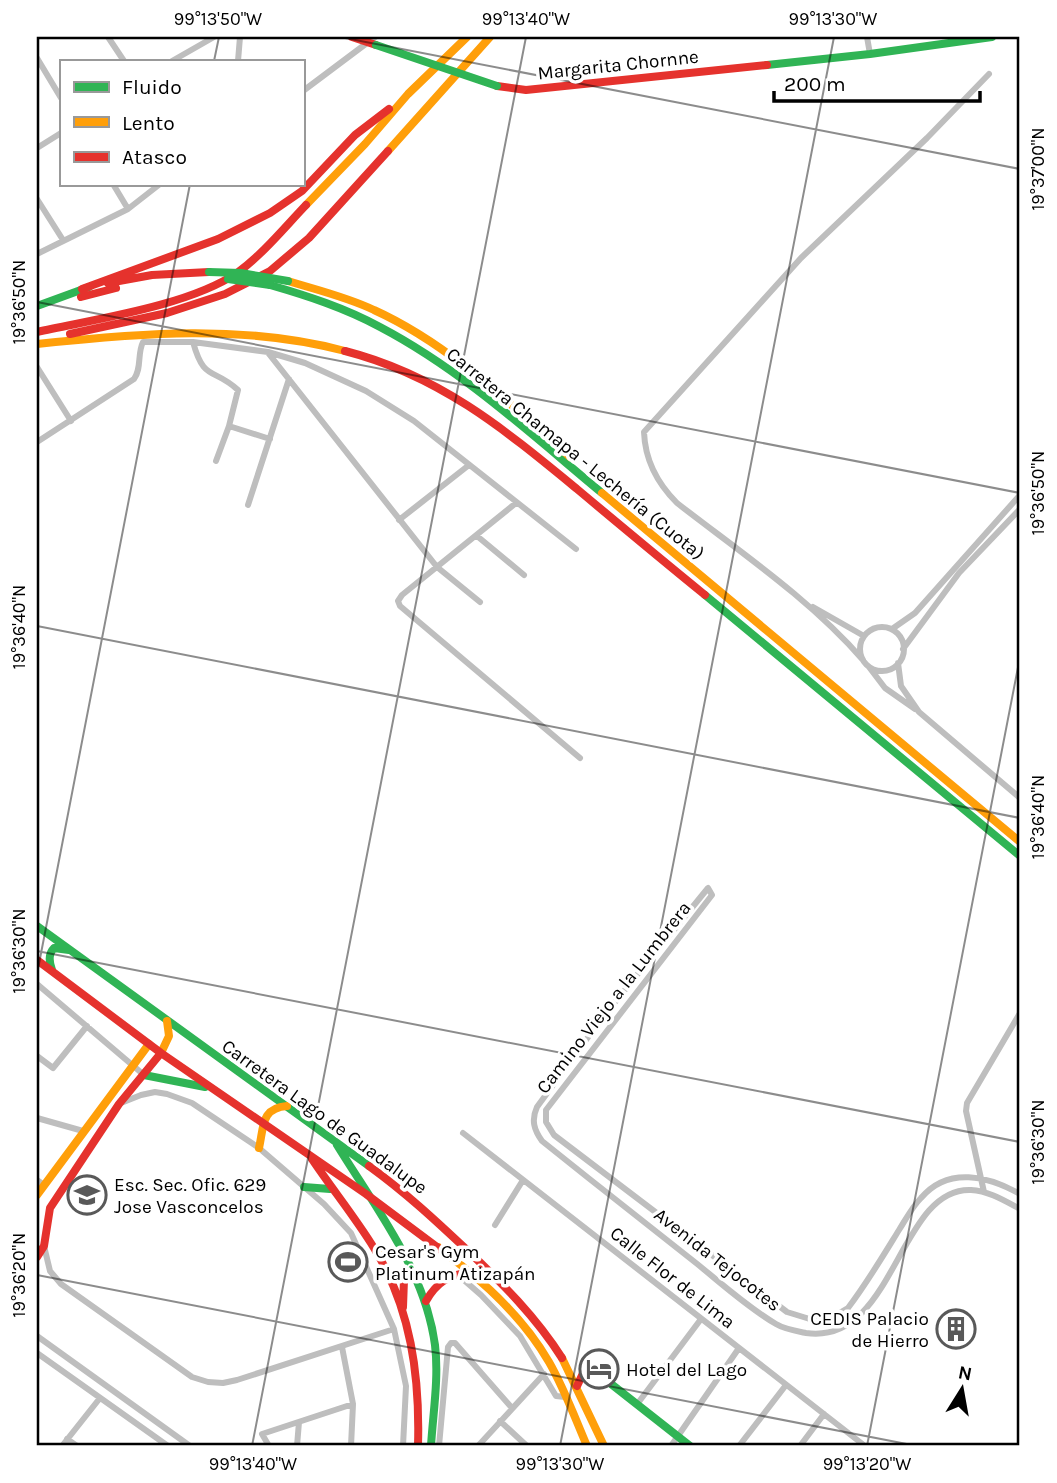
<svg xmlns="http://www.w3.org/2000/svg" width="1057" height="1483" font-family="Karla,sans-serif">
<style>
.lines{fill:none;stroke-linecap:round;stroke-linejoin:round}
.street{stroke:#bebebe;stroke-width:6}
.fast{stroke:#30b455;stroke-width:8}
.slow{stroke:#ff9f0a;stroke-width:8}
.jam{stroke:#e5322d;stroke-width:8}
.fast-bridge{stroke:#30b455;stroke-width:8}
.ticks{fill:none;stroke:#000;stroke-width:2;stroke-opacity:0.45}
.labels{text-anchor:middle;stroke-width:7;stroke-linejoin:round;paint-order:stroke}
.street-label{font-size:19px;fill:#000;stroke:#fff}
.poi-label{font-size:19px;fill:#000;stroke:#fff;text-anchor:start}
.neatline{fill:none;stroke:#000;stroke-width:2.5}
.ticks-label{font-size:18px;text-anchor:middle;fill:#000}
</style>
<rect width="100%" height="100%" fill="#fff"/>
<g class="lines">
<path class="street" d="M108,37L124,61
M867,37L870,54
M37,58L61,98
M172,61L214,37
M238,61L240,37
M303,91L375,37
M37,148L61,133
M113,184L128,209
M37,199L63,240
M37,254L128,209L160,184
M193,342C204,382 213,367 238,390L229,426L216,461
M269,354L437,567L480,602
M37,367L71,421
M229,426L270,439
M37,442L134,379C142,368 137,354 143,342H193L268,352L305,363L366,391L414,421L576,549
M516,503L402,595L398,601L400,606L580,758
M248,505L289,379
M399,520L469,465
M477,536L524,575
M813,607L864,636
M860 649a22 22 0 1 1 44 0a22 22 0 1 1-44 0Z
M892,629L915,613L1020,495
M903,649L959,573L1020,509
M863,660C810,599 740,552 677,503C657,483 645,460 644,432L801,258L927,138L989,74
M898,663L901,686L919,712L1020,798
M869,667L885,688L915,709
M37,984L144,1075
M37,1056L53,1068
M53,1068L87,1026
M121,1103L141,1095L155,1092L167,1094L192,1103L259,1148L324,1204L351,1233L394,1329L406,1386L403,1446
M37,1118L83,1131
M463,1133L865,1446
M37,1180L44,1185
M984,1192L966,1111L967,1103L1020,1013
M1020,1194C988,1176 948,1166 921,1198C912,1207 906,1219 899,1230C883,1256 867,1283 848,1308L836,1315L813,1320L787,1312L554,1135L546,1122V1110L712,895L708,888L602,1018L537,1107C531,1120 534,1130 542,1141C593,1182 644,1222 696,1263C721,1283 747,1307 776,1324C784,1329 796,1331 806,1333C895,1346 898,1187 971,1190C989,1191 1005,1201 1020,1209
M495,1225L523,1180
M44,1246L50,1271L61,1284L192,1377L208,1382L223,1383L237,1380L394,1329
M457,1274L481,1295L520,1336L556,1396L565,1397
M37,1336L190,1446
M342,1347L353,1404L351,1446
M37,1353L168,1446
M638,1403L701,1319
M500,1421L527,1446
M67,1439L77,1446
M62,1446L100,1398
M269,1446L262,1434L353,1404
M297,1446L299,1422
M439,1446L448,1347L451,1343H455L512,1408
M478,1446L544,1374
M671,1446L739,1348
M739,1446L786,1385
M800,1446L824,1414"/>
<path class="fast" d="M767,65L870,54L992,37
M270,285C308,296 345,308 380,327C462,370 531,434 602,493
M37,306L89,287
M705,595L1020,856
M37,926L369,1166
M52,970C49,962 48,954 54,948L69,950
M144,1075L205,1087
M337,1145C375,1207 425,1270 435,1345C439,1378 433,1413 431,1446
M304,1187L330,1189
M587,1365L690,1446"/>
<path class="slow" d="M388,151L490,37
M306,205L365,144L408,94L467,37
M288,281C317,290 347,297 374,310C449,344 509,403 570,457
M37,344C140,333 244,324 345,351
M602,493L1020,842
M161,1053L169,1036L167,1021
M259,1148C264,1126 261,1108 287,1106
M37,1195L149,1044
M376,1250L396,1256L438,1247
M449,1256C488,1285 524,1319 549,1362C564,1388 575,1418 587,1446
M562,1358L604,1446"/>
<path class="jam" d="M352,37L376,45
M497,86L526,90L767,65
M108,283L152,275L209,272
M82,289L218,239L270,213L302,191L355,135L389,109
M81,297L116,288
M37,332C95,319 188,306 237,273C263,254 284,228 306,205
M70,334L167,313L225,294L270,271L309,238L388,151
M345,351C439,375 504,429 577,489C620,525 662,560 705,595
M37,960L161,1053L366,1194L449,1256
M312,1159C332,1189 355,1217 374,1248C411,1308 420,1376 418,1446
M369,1166C406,1193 434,1219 467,1250C502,1283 536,1317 562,1358
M37,1257L44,1246L50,1208L119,1104L161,1053
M426,1301C437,1282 449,1275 470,1272
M403,1307L404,1279L409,1275H414
M577,1386L587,1365"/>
<path class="fast-bridge" d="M376,45L497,86
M209,272L241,273L288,281
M228,279L270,285"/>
</g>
<path class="ticks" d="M340,37L1020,169M214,61L219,37M37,302L1020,493M37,626L1020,818M37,951L1020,1142M37,974L190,184M37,1275L917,1446M252,1446L526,37M560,1446L834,37M867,1446L1020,657"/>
<defs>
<g id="school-ring" transform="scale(2.0125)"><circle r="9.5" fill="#fff" stroke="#595959" stroke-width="1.5"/><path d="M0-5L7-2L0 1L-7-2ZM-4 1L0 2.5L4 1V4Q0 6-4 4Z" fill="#595959"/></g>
<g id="stadium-ring" transform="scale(2.0125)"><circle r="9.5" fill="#fff" stroke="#595959" stroke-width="1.5"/><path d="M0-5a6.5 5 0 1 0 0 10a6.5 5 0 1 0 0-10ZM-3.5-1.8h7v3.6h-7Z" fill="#595959"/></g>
<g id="building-ring" transform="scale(2.0125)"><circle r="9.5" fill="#fff" stroke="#595959" stroke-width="1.5"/><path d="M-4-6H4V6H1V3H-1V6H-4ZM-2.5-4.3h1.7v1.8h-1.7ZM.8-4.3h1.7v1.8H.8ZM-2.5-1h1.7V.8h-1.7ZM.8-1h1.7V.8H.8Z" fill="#595959"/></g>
<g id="hotel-ring" transform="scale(2.0125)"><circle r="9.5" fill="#fff" stroke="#595959" stroke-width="1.5"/><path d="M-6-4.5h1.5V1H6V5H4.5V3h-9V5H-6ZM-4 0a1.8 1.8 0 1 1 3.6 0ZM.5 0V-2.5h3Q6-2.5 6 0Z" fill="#595959"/></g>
</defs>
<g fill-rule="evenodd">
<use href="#school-ring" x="87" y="1195"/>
<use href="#stadium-ring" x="348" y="1262"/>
<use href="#building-ring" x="956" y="1329"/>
<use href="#hotel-ring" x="599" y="1369"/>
</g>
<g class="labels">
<g class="street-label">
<text transform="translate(618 64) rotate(-6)" y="7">Margarita Chornne</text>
<text transform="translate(576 453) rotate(39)" y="7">Carretera Chamapa - Lechería (Cuota)</text>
<text transform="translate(613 997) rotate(-52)" y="7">Camino Viejo a la Lumbrera</text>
<text transform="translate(325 1116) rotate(36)" y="7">Carretera Lago de Guadalupe</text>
<text transform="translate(718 1259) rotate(38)" y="7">Avenida Tejocotes</text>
<text transform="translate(673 1277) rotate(38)" y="7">Calle Flor de Lima</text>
</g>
<g class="poi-label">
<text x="114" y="1191">Esc. Sec. Ofic. 629<tspan x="114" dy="22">Jose Vasconcelos</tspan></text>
<text x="375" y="1258">Cesar's Gym<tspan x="375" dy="22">Platinum Atizapán</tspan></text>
<text x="929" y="1325" text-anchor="end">CEDIS Palacio<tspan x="929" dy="22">de Hierro</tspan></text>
<text x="626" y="1376">Hotel del Lago</text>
</g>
</g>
<rect width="1057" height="1483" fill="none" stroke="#ffffff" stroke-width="77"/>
<rect x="60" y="60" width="245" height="126" fill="#ffffff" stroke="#999999" stroke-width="2"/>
<rect x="74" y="82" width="35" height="10" fill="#30b455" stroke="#999999" stroke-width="2"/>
<text x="122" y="94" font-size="21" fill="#000000">Fluido</text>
<rect x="74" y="117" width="35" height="10" fill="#ff9f0a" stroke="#999999" stroke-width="2"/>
<text x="122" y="130" font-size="21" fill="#000000">Lento</text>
<rect x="74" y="152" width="35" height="10" fill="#e5322d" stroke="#999999" stroke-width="2"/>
<text x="122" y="164" font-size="21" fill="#000000">Atasco</text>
<g transform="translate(962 1389) rotate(11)" stroke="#ffffff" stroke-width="5" paint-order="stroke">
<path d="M0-5L12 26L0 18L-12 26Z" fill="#000000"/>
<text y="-10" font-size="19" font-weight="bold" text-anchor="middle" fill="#000000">N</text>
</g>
<path d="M774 91v10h206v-10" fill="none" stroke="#000000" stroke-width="3.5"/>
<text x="784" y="91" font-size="21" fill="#000000" stroke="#ffffff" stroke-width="5" paint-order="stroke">200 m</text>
<rect x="38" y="38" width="980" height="1406" class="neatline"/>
<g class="ticks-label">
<text x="218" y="25">99°13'50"W</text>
<text x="526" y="25">99°13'40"W</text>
<text x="833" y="25">99°13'30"W</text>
<text transform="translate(1038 169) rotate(-90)" y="6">19°37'00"N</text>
<text transform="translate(19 302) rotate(-90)" y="6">19°36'50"N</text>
<text transform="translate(1038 493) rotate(-90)" y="6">19°36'50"N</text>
<text transform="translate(19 627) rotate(-90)" y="6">19°36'40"N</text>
<text transform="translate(1038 817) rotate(-90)" y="6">19°36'40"N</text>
<text transform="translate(19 951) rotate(-90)" y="6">19°36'30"N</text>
<text transform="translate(1038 1142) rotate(-90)" y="6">19°36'30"N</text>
<text transform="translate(19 1275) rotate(-90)" y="6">19°36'20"N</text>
<text x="253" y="1470">99°13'40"W</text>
<text x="560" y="1470">99°13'30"W</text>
<text x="867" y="1470">99°13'20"W</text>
</g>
</svg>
